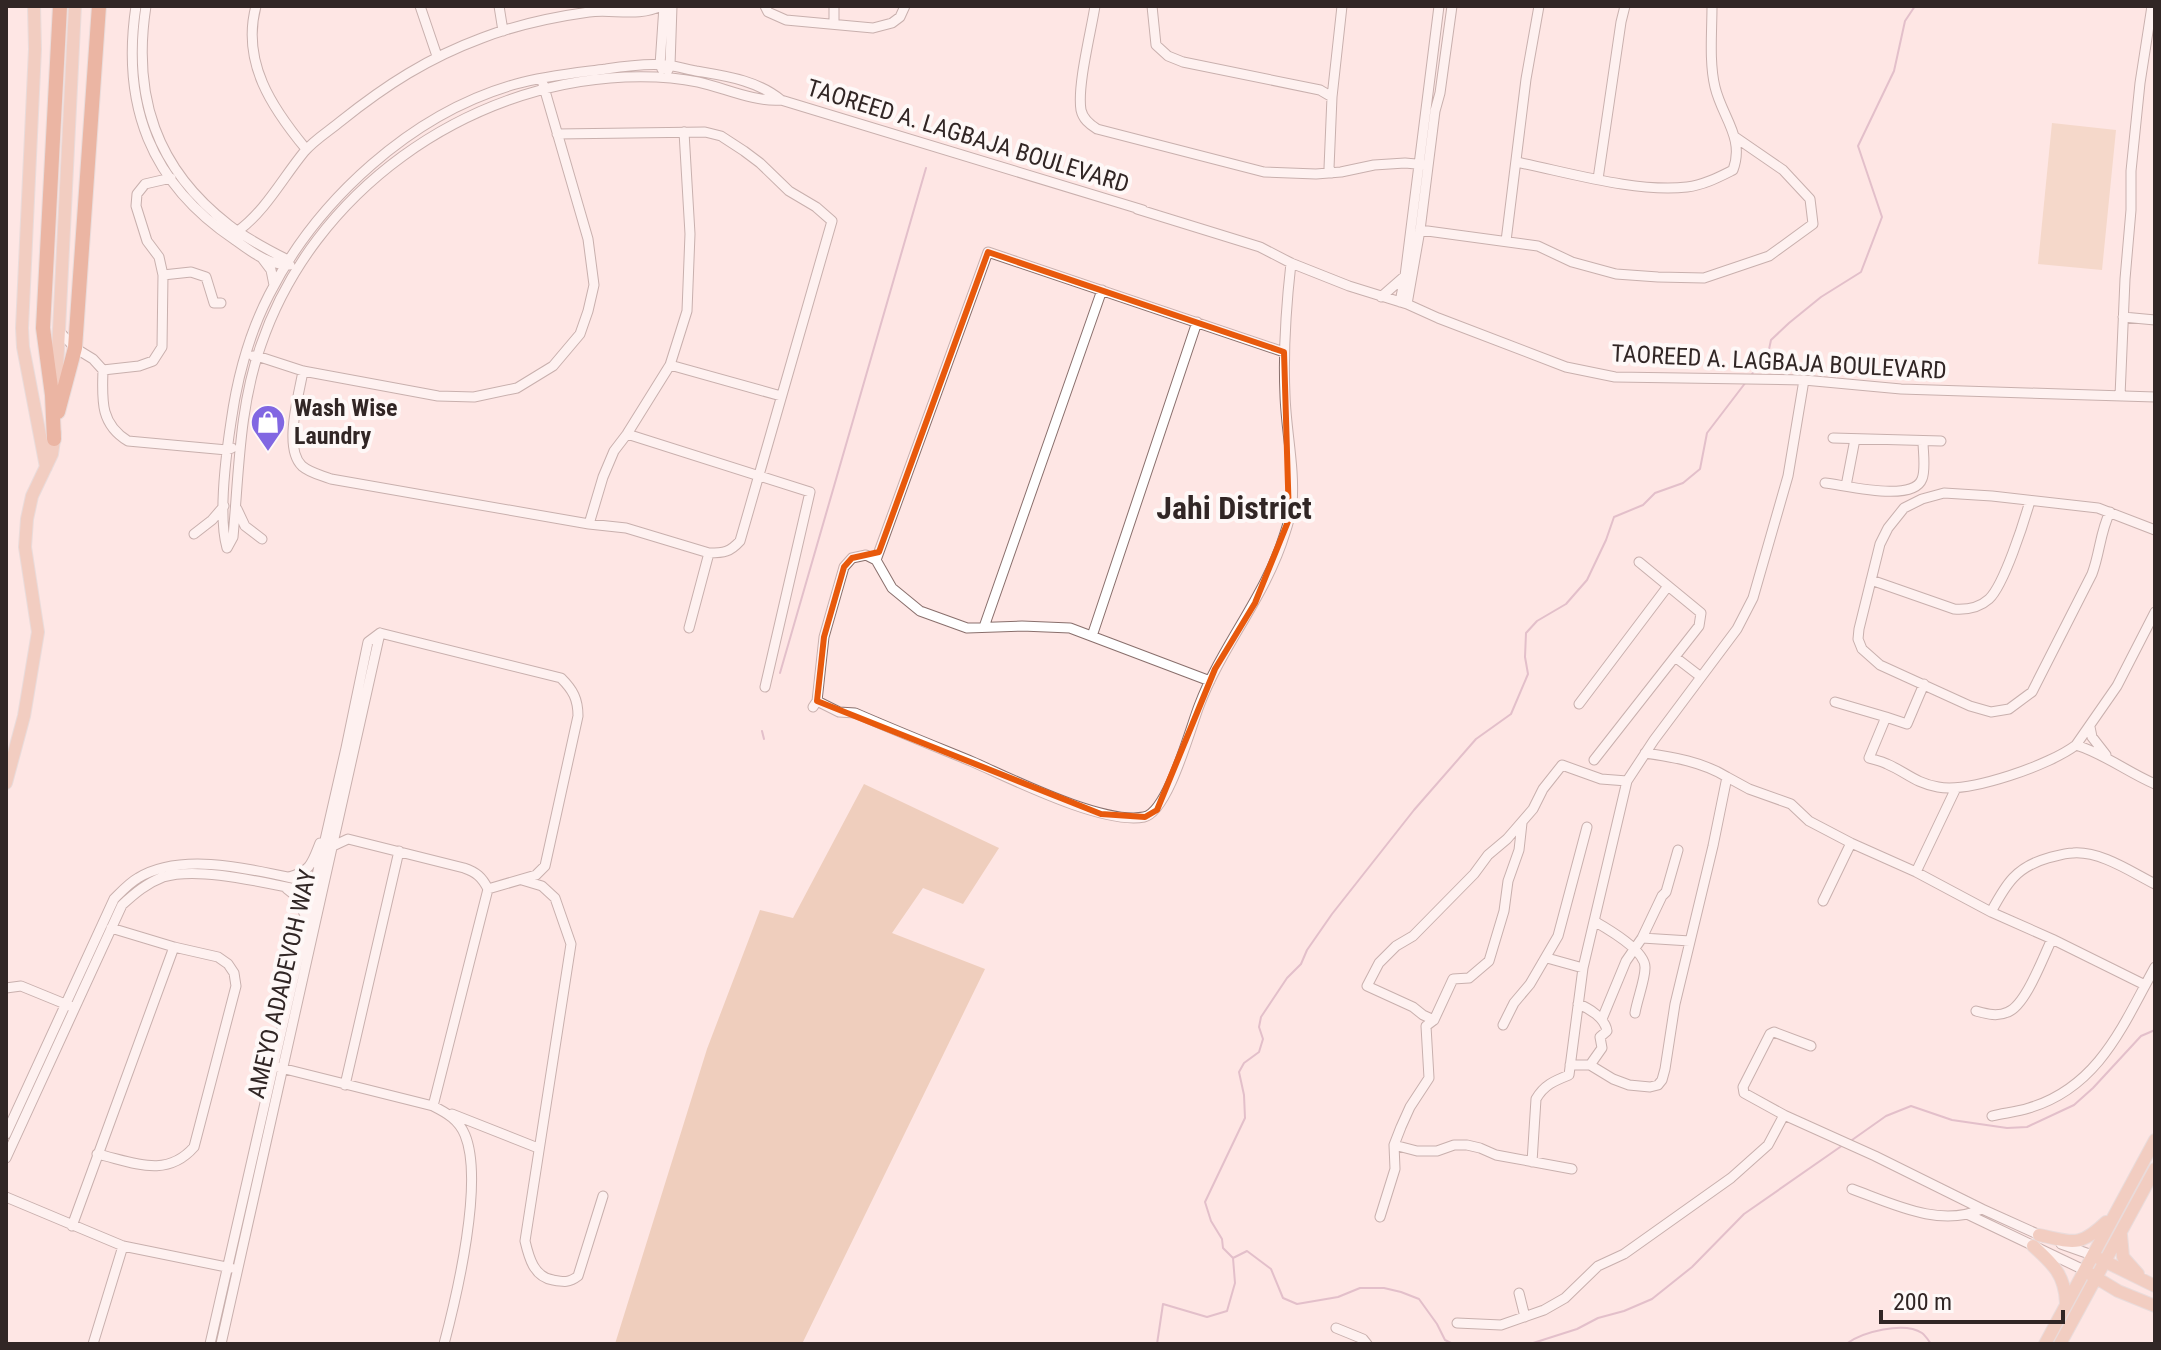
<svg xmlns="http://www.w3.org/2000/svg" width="2161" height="1350" font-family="'Roboto Condensed',sans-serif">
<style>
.green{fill:#ebc8aa}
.forest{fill:#ddb28e}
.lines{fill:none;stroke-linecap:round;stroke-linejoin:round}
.stream{stroke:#c391ab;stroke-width:2}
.minor-casing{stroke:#896f6c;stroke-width:11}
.major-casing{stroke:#d2cfcf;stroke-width:14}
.highway-casing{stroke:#d2cfcf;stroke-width:16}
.minor{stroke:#fff;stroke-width:9}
.major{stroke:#e5af98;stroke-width:12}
.highway{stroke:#d47a54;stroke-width:14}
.marked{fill:none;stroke:#e8590c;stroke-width:6;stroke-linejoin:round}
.labels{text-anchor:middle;stroke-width:8;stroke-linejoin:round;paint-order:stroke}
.street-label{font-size:24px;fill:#312625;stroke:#fef8f7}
.poi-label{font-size:24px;font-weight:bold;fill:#312625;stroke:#fef8f7;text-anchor:start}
.district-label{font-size:32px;font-weight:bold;fill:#312625;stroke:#fef8f7}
</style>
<rect width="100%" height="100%" fill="#fee6e4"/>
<path class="green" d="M2052,123L2116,130L2102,270L2038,264Z"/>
<path class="forest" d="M864,784L999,848L963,904L923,888L892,933L985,969L802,1344H615L707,1049L760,910L793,918Z"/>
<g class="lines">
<path class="stream" d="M1752,374L1768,354L1771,340L1789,323L1821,297L1861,272L1882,217L1858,146L1894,71L1905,21L1915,6
M780,673L926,168
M762,731L764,739
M1852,1140L1886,1116L1911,1106L1952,1120L2007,1128L2027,1127L2074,1105L2093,1088L2141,1036L2155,1030
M1233,1258L1223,1248L1222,1239L1211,1221L1205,1202L1245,1118L1244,1095L1239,1072L1244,1063L1259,1052L1263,1039L1259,1027L1261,1017L1287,978L1301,964L1307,950L1332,914L1414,810L1476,739L1511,714L1528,674L1525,657L1526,633L1537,621L1566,604L1587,580L1606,540L1614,517L1643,505L1655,493L1683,483L1700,469L1707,433L1746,382
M1157,1344L1163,1304L1207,1317L1227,1311L1235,1283L1233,1258L1247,1251L1271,1269L1283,1298L1297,1304L1338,1297L1360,1288H1384L1401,1292L1419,1299L1437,1324L1445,1340L1453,1344
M1530,1344L1577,1329L1598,1318L1624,1311L1652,1299L1692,1267L1744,1214L1843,1145
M1846,1344C1862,1332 1904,1321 1922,1333C1926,1336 1928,1340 1931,1344"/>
<g class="minor-casing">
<path id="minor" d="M136,6C121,105 150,183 235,240C250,251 270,266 290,265
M146,6C132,96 156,169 229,225C247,239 268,250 288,260L289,264
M256,6C241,62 272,108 306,149
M420,6L437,56
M499,6L503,31
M765,6L768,12L786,20L873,28L892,23L900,17L905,6
M1095,6C1091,32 1077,86 1081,110C1083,119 1089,124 1097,129L1264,172L1316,174L1341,172L1374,165L1405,163L1427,165
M1152,6L1156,45L1168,56L1183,62L1320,90L1332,97
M834,24V6
M662,69L660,65L664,6
M668,70L670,65L672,6
M1516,162C1567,172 1636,193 1687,187C1704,185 1719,177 1733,170C1745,138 1722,117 1715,87C1709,62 1712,32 1712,6
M1332,173L1329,168L1332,97L1342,6
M171,178L145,184L137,194L136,206L147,241L159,257L163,275L162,347L153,361L139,366L103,370C102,400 100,424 128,441L227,450L232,448
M1598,179L1621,22L1625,6
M1137,209L1260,247L1291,263L1349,286L1407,304L1438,318L1566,367L1615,377L1804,380L1901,389L2155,397
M1420,230L1538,246L1572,262L1616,274L1658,277L1704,278L1769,256L1813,224L1810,199L1783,170L1735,137
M238,231C266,210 282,179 304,152C314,140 329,131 341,121C386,85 428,58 482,38C516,25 553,17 589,12C612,9 640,17 661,6
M1506,241L1526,79L1539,6
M262,258L271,270L274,285
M163,275L191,272L206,277L214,303H221
M1381,297L1405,276
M1400,302L1405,276L1439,6
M1407,304L1420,230L1435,111L1440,93L1452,6
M2123,317L2155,320
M59,331L75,348L93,359L103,370
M253,356H257L303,371L438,396L474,397L517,388L553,366L580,334L588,311L594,285L588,239L543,84
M670,365L781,396
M303,371C299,395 283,448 302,466C310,473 321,475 331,479L589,524L626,528L709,553C724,553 730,552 740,541L832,221L816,207L789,191L760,163L744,151L721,136L705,132L557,134
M2120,396L2125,279L2131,210V171L2140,83L2152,6
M627,434L810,492L765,687
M1833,438L1941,441
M1825,483C1845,485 1913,503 1922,479C1926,469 1923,452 1923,441
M1846,486L1855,439
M237,509L245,526L262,539
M2110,512C2100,532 2100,553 2092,574L2032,692L2009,709L1991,712L1970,706L1880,665L1862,649L1858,639L1859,629L1880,544L1888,528L1904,508L1922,499L1944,493L1992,496L2098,508L2155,530
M589,524L603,477L614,451L627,434L670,365L687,311L690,234L684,132
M194,534L212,520L224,506
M227,548L233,537C239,472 239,407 261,345C313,192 465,84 625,77C650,76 674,77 698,82C725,88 753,102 781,100L1143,210
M227,548C218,517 226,455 231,422C237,379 249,334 269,295C317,200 412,113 516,84C545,76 576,73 606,69C625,66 647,63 666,65C676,66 686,69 696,71C725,76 757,80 781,100
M1871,580L1954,609C1967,610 1979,608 1989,599C2004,585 2024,522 2030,501
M984,627L1102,290
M689,628L709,553
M1092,636L1197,322
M1675,657L1701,677
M1210,681L1070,628L1022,626L967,628L920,611L892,588L876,560L988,252L1284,352
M817,701L839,712L855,713C894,730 934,746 973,762C1012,779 1103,825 1144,817C1168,812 1190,729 1199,706C1222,645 1266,596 1285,533C1288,524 1291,514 1292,504C1295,468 1286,431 1285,395C1283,351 1286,307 1291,263
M1835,702L1886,717L1869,758C1875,760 1881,761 1887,764C1906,772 1915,783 1938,787C1970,793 2050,765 2076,745L2117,686L2155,612
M1579,704L1668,586
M813,707L817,701L824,637L844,567L852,558L866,555L876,560
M1886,717L1907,724L1924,684
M2090,727L2092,737L2106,755
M2076,745C2105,754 2127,772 2155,784
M1594,760L1699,626L1701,613L1639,562
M1727,777L1749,789L1791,804L1809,821L1851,843L1916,872L1991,912L2052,939L2145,985
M333,846L348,839L464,868C476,872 482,877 488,889L433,1106
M1916,872L1956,788
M289,877C311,871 312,863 320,843
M522,880L542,886L555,898L571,944L525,1241C529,1258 534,1277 553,1280C564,1282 569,1283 578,1276L603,1196
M287,889L297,897L307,920
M1823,901L1851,843
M1991,912C2006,884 2016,867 2048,858C2056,856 2065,853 2073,853C2101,851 2131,872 2155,884
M1594,921C1608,929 1646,951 1645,968C1645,980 1637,1000 1635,1013
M1642,938L1690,941
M1547,958L1583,968
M6,988L21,986L70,1006
M1578,1004C1589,1008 1605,1018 1607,1031L1600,1037L1602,1048L1590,1065
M1976,1011C1987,1014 1997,1017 2008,1012C2026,1005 2043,957 2052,939
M1602,1019L1626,961L1642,938L1662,896L1666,892L1678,850
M1434,1020L1453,979L1469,978L1489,961L1504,911L1508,881L1519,850L1522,823
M1503,1025L1514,1003L1530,984L1558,936L1587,827
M1570,1065H1590L1613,1079L1629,1085L1650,1087L1658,1085L1662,1080L1665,1069L1675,1004L1713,846L1727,777C1703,762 1673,757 1645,753
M277,1067L433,1106C447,1113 459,1120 465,1135C484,1181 457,1295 444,1344
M345,1085L399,851
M452,1114L538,1148
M1784,1115L1744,1093L1743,1087L1770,1034L1774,1032L1811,1046
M1992,1116C2004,1113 2017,1112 2029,1108C2099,1087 2123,1025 2155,967
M6,1134L114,899C121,892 129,883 138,878C187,848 267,874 321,884
M1394,1145L1417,1151H1437L1454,1145H1467L1480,1148L1496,1155L1572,1169
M97,1154C133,1162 166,1179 194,1147L236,986L234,973L228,964L218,957L174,947L111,928
M6,1158L122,905C135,893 147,883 163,877C202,865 275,886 317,893
M1532,1162L1536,1099C1544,1085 1554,1081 1569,1075L1583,968L1627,781L1654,740L1737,629L1753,598L1788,476L1804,380
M1852,1189C1893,1204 1940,1228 1982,1209L2044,1237
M6,1197L123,1246L231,1268
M1969,1215L2084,1270
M1380,1217L1395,1169L1394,1145L1401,1127L1410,1107L1429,1078L1426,1026L1434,1020L1423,1015L1413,1007L1367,986L1379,963L1396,946L1413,936L1474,874L1488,855L1507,839L1533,809L1543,789L1562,765L1601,779L1627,781
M72,1226L174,947
M2061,1244L2092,1255
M1519,1293L1525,1317
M1457,1323L1501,1325L1544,1310L1565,1298L1598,1266L1624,1254L1731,1178L1768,1145L1784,1115L1875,1156L1982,1209
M1336,1328L1363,1339L1367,1344
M93,1344L123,1246
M210,1344L346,748L368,642L380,633L561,678C573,690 578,699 578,716L545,866L536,875L488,889
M221,1344L380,633"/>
</g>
<g class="major-casing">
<path id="major" d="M34,6L35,49L22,328L23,347L46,467
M56,390L75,6
M6,783L24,716L38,632L25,547L27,519L32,496L52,454L55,433
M2039,1235C2073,1242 2079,1248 2106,1222
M2121,1235L2123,1257L2138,1274
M2033,1246C2053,1264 2065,1275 2066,1303
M2100,1259L2155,1286
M2090,1274L2118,1291L2155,1306
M2045,1344L2155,1140
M2060,1344L2155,1169"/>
</g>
<g class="highway-casing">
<path id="highway" d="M58,412L75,348L99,6
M54,439L52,395L43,328L60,6"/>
</g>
<use href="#minor" class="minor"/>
<use href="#major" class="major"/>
<use href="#highway" class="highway"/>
</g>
<path d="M0 0H2161V1350H0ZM988,252L1284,352L1289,519L1255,603L1215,669L1157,810L1145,817L1101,814L817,701L824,637L844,567L852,558L879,552Z" fill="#fee6e4" fill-opacity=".55" fill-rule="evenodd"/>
<path class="marked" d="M988,252L1284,352L1289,519L1255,603L1215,669L1157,810L1145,817L1101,814L817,701L824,637L844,567L852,558L879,552Z"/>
<defs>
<g id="shop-pin" transform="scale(1.8)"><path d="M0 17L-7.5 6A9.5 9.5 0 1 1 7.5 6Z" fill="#8167e2" stroke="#fef8f7"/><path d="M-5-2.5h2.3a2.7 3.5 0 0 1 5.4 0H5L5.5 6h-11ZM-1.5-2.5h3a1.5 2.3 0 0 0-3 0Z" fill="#fff"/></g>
</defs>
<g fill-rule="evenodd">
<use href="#shop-pin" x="268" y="422"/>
</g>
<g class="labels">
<g class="street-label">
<text transform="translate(968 136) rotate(17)" y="8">TAOREED A. LAGBAJA BOULEVARD</text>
<text transform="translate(1779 362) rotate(3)" y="8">TAOREED A. LAGBAJA BOULEVARD</text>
<text transform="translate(282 984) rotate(-77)" y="8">AMEYO ADADEVOH WAY</text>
</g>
<g class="poi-label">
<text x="294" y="416">Wash Wise<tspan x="294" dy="28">Laundry</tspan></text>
</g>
<g class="district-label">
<text x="1234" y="519">Jahi District</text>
</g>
</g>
<rect width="2161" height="1350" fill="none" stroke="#312625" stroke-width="16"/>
<path d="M1881 1310v12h182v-12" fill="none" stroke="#312625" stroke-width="4"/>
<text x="1893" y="1310" font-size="24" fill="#312625" stroke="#fef8f7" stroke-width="6" paint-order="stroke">200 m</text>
</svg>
